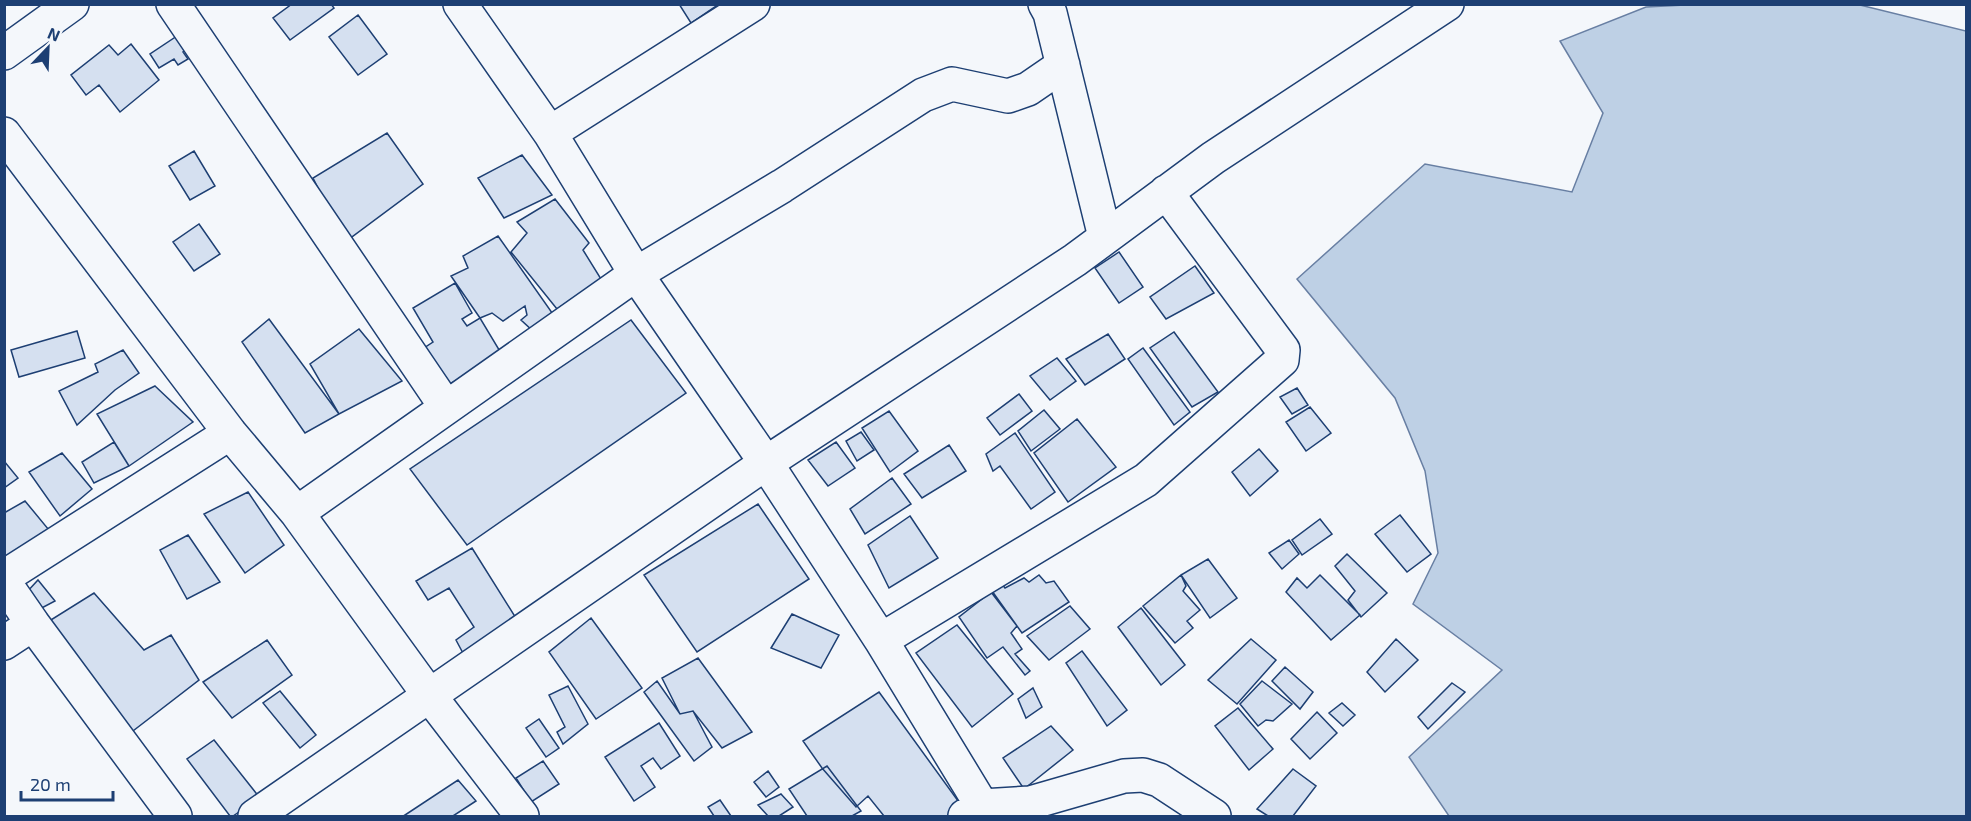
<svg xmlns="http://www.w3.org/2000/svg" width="1971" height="821" font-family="'Exo 2',sans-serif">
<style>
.water{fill:#bed0e5;stroke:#687fa3;stroke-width:1.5}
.building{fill:#d5e0f0;stroke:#1d3f73;stroke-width:1.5}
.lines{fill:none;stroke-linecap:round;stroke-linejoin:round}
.minor-casing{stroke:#1d3f73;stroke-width:36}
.minor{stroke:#f4f7fb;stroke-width:33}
</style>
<rect width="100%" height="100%" fill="#f4f7fb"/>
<path class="water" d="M1705,4L1860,5L1966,31V816H1449L1409,757L1502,670L1413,604L1438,553L1425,471L1395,398L1297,279L1425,164L1572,192L1603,113L1560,41L1646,7Z"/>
<path class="building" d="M292,4H331L334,8L290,40L273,18Z
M679,4H715L716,6L691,23Z
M358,15L387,54L358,75L329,37Z
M180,34L189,48L183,52L188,59L178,65L174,59L159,68L150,54Z
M131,44L159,80L120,112L99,85L86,95L71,75L109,45L118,55Z
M387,133L423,184L345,242L313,178Z
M194,151L215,186L190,200L169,166Z
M522,155L552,195L504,218L478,178Z
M555,199L589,243L583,250L601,279L557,309L511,252L527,233L517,222Z
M199,224L220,254L194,271L173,242Z
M498,236L555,317L533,331L521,320L527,315L525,306L503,321L492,313L480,318L451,276L468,268L463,256Z
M1119,252L1143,287L1119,303L1095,268Z
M1195,266L1214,293L1166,319L1150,297Z
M455,283L472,313L462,319L467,326L480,318L501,353L447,386L424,348L433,342L413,308Z
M269,319L339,414L305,433L242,342Z
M631,320L686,393L467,545L410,469Z
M359,329L402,381L339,414L310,364Z
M77,331L85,358L19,377L11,350Z
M1174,332L1218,392L1192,407L1150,348Z
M1108,334L1125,359L1085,385L1066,359Z
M1143,348L1190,412L1174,425L1128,359Z
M123,350L139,373L115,390L77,425L59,391L98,372L95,364Z
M1057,358L1076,381L1050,400L1030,376Z
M155,386L193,422L129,466L97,414Z
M1297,388L1308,405L1292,414L1280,397Z
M1019,394L1032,411L1000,435L987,418Z
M1310,407L1331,433L1306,451L1286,422Z
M1044,410L1060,429L1031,451L1018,431Z
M889,411L918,451L890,472L862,428Z
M1077,419L1116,467L1068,502L1034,453Z
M861,432L874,450L857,461L846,441Z
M1015,433L1055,492L1031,509L1000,466L993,471L986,454Z
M114,442L129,466L94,483L82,462Z
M836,442L855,468L828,486L808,460Z
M949,445L966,471L922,498L904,474Z
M1259,449L1278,471L1250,496L1232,472Z
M62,453L92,489L60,516L29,472Z
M4,461L18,478L4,488Z
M892,478L911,504L865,534L850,509Z
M248,492L284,545L245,573L204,514Z
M25,501L49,530L4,564V513Z
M758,504L809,579L697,652L644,575Z
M1400,515L1431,554L1407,572L1375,534Z
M910,516L938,558L889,588L868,545Z
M1320,519L1332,534L1302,555L1292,540Z
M188,535L220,582L187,599L160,550Z
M1289,540L1299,554L1282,569L1269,553Z
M472,548L519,623L464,655L456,640L474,627L449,588L428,600L416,581Z
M1347,554L1387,593L1361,617L1348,600L1355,591L1335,566Z
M1208,559L1237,598L1210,618L1181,575Z
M1039,575L1046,583L1054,581L1069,602L1022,633L992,591L1002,584L1005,588L1024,578L1029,582Z
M1181,575L1186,586L1183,591L1200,610L1187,621L1193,628L1175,643L1143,606Z
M1320,575L1360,615L1331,640L1286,592L1297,578L1307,588Z
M38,580L55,601L36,611L25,594Z
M991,592L1017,626L1011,633L1022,649L1015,654L1030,671L1025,675L1003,647L987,658L959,617Z
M94,593L144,650L171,635L199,680L129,734L46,623Z
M1070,606L1090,629L1049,660L1027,636Z
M1141,608L1185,665L1161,685L1118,627Z
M792,614L839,635L821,668L771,648Z
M591,618L642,688L596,719L549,652Z
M957,625L1013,694L972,727L916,653Z
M1251,639L1276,660L1237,704L1208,680Z
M1396,639L1418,660L1385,692L1367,672Z
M267,640L292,675L232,718L203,682Z
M1082,651L1127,710L1107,726L1066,663Z
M698,658L752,732L722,748L693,711L680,714L662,678Z
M1285,667L1313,692L1300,709L1272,681Z
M657,681L680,714L693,711L712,747L694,761L644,692Z
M1262,681L1292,704L1273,721L1266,720L1258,726L1240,704Z
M1452,683L1465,692L1428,729L1418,717Z
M568,686L588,724L563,744L557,732L565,727L549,695Z
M1033,688L1042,707L1026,718L1018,699Z
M280,691L316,735L300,748L263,703Z
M879,692L969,816H884L868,796L856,807L822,768L803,741Z
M1342,703L1355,715L1343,726L1329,713Z
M1238,708L1273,749L1249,770L1215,726Z
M1317,712L1337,733L1310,759L1291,739Z
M539,719L559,748L546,757L526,728Z
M659,723L680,756L661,769L653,758L641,766L655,787L634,801L605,757Z
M1051,726L1073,750L1024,789L1003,758Z
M214,740L260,798L233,816H230L187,759Z
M543,761L559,784L531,802L516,778Z
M827,766L861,811L852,816H807L789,789Z
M1293,769L1316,786L1293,816H1268L1257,809Z
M768,771L779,787L766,797L754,782Z
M458,780L476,801L453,816H407L405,815Z
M781,794L793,807L779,816H768L758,805Z
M720,800L731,816H714L708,807Z"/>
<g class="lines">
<g class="minor-casing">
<path id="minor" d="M173,4L446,407
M460,4L550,133L636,274L766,463L881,640L982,806
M1045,4L1050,13L1105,237
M4,53L72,4
M550,133L753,4
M4,134L230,433L297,513L429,695L522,816
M297,513L636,274L782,186L923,95L952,84L1008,96L1028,89L1063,65
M4,577L230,433
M4,582L33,624L175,816
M881,640L1146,480L1282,360L1283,350L1166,192
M4,643L33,624
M255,816L766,463L1075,260L1213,158L1447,4
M965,816L982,806L1030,803L1124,776L1143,775L1159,780L1214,816"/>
</g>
<use href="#minor" class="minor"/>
</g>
<rect width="1971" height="821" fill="none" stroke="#1d3f73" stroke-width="12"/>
<g transform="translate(48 48) rotate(23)" stroke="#f4f7fb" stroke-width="4.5" paint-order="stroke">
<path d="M0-4.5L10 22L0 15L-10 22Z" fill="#1d3f73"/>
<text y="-9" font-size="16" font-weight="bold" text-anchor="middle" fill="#1d3f73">N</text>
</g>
<path d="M21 791v9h92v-9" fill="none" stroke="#1d3f73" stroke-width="3"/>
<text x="30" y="791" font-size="18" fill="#1d3f73" stroke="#f4f7fb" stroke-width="4.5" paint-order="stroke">20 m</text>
</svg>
